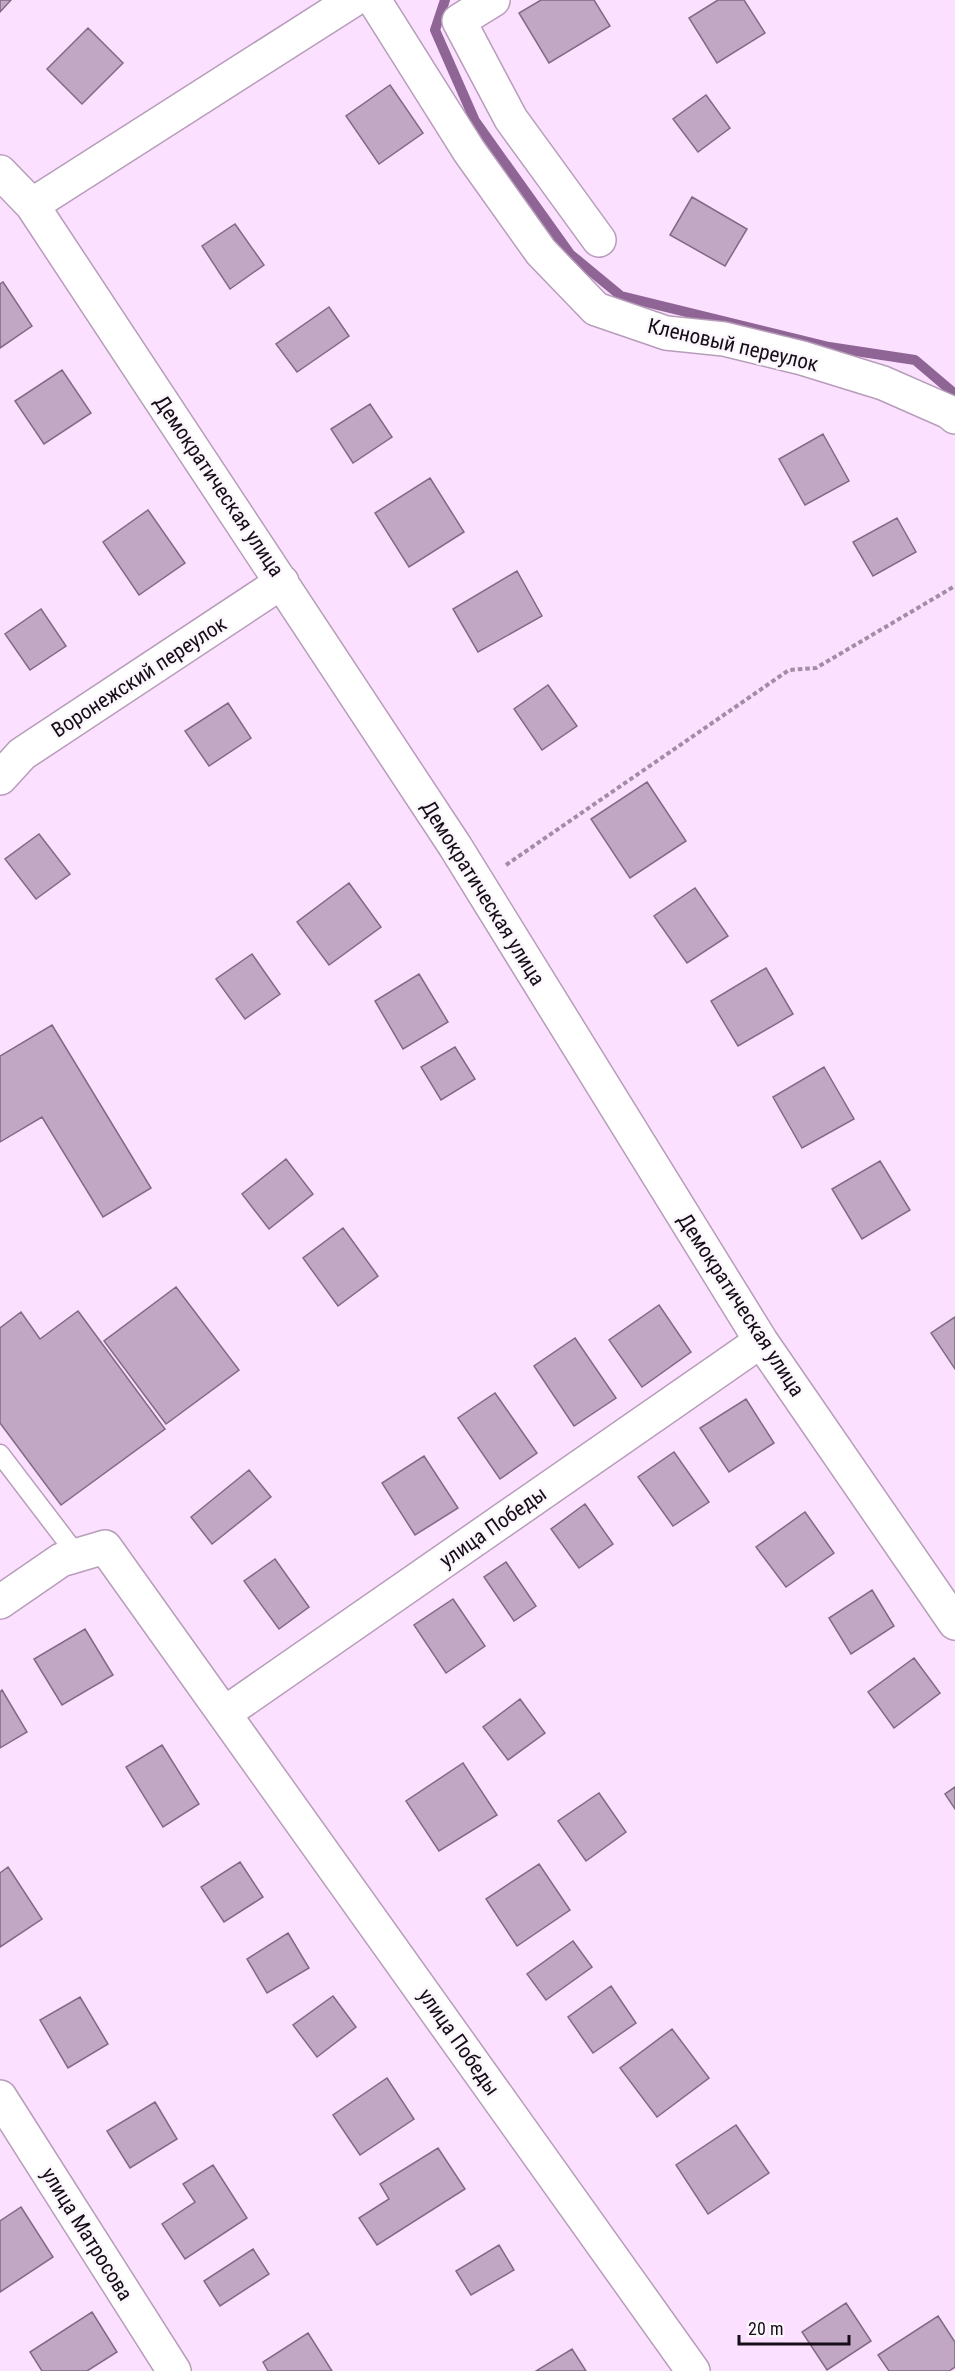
<svg xmlns="http://www.w3.org/2000/svg" width="955" height="2371" font-family="'Roboto Condensed',sans-serif">
<style>
.lines{fill:none;stroke-linecap:round;stroke-linejoin:round}
.stream{stroke:#8f6595;stroke-width:10}
.building{fill:#c1a7c4;stroke:#816a84;stroke-width:1.5}
.service-casing{stroke:#b79dba;stroke-width:21}
.minor-casing{stroke:#b79dba;stroke-width:36}
.path{stroke:#a28da4;stroke-width:4;stroke-dasharray:4.5 3;stroke-linecap:butt}
.service{stroke:#fff;stroke-width:18}
.minor{stroke:#fff;stroke-width:33}
.labels{text-anchor:middle;stroke-width:5;stroke-linejoin:round;paint-order:stroke}
.street-label{font-size:21px;fill:#160d18;stroke:#fbf6fc}
</style>
<rect width="100%" height="100%" fill="#fce0ff"/>
<g class="lines">
<path class="stream" d="M445,0L435,30L475,121L570,254L621,296L829,347L915,360L955,394"/>
</g>
<path class="building" d="M0,0H11L0,12Z
M541,0H594L610,26L549,63L519,13Z
M718,0H744L765,33L717,63L689,18Z
M88,28L123,63L82,104L47,69Z
M390,85L423,133L379,164L346,116Z
M706,95L730,128L698,152L673,119Z
M692,197L747,229L725,266L670,235Z
M235,224L264,265L230,289L202,246Z
M3,282L32,326L0,348V284Z
M329,307L349,336L297,372L276,344Z
M62,370L91,413L44,444L15,401Z
M370,404L392,437L353,463L331,429Z
M823,434L849,481L805,505L779,459Z
M430,478L464,532L409,567L375,513Z
M148,510L185,563L139,595L103,542Z
M897,518L916,552L873,576L853,542Z
M517,571L542,616L478,652L453,609Z
M41,609L66,646L30,670L5,634Z
M548,685L577,726L542,750L514,709Z
M228,703L251,738L209,766L185,731Z
M647,782L686,841L630,878L591,819Z
M39,834L70,874L36,899L5,859Z
M349,883L381,927L329,965L297,922Z
M695,888L728,936L687,963L654,916Z
M252,954L280,994L245,1019L216,979Z
M766,968L793,1014L738,1046L711,1001Z
M419,974L448,1022L403,1049L375,1001Z
M52,1025L151,1188L103,1217L42,1117L0,1142V1056Z
M455,1047L475,1079L441,1100L421,1067Z
M824,1067L854,1119L802,1148L773,1097Z
M286,1159L313,1194L269,1229L242,1194Z
M880,1161L910,1210L862,1239L832,1189Z
M343,1228L378,1276L338,1306L303,1258Z
M176,1287L239,1370L166,1424L104,1341Z
M659,1305L691,1352L642,1387L609,1340Z
M78,1311L165,1429L61,1505L0,1423V1328L21,1312L40,1339Z
M955,1317V1369L931,1333Z
M575,1338L616,1398L574,1426L534,1366Z
M495,1393L537,1453L500,1479L458,1418Z
M746,1399L774,1443L729,1472L700,1428Z
M674,1452L709,1502L673,1526L638,1477Z
M424,1456L458,1508L415,1535L382,1483Z
M249,1470L271,1497L212,1544L191,1517Z
M585,1504L613,1544L579,1568L551,1529Z
M805,1512L834,1553L786,1587L756,1547Z
M275,1559L309,1607L279,1629L244,1581Z
M506,1562L536,1606L514,1621L484,1577Z
M872,1590L894,1626L851,1654L829,1618Z
M453,1599L485,1646L446,1673L414,1625Z
M85,1629L113,1675L62,1705L34,1659Z
M914,1658L940,1693L894,1728L868,1692Z
M2,1690L27,1732L0,1748V1692Z
M520,1699L545,1733L508,1760L483,1727Z
M162,1745L199,1804L163,1827L126,1767Z
M463,1763L497,1815L439,1851L406,1801Z
M955,1787V1809L945,1794Z
M599,1793L626,1832L586,1861L558,1821Z
M240,1862L263,1897L224,1922L201,1887Z
M539,1864L570,1910L517,1946L486,1899Z
M8,1867L42,1919L0,1947V1873Z
M288,1933L309,1968L267,1993L247,1959Z
M573,1941L592,1967L546,2000L527,1974Z
M611,1986L636,2023L593,2053L568,2017Z
M333,1996L356,2027L317,2057L293,2025Z
M80,1997L108,2044L68,2068L40,2020Z
M672,2029L709,2078L657,2117L620,2068Z
M387,2078L414,2119L360,2155L333,2115Z
M155,2102L177,2139L130,2168L107,2131Z
M736,2125L769,2173L708,2214L676,2165Z
M438,2148L465,2189L377,2245L359,2218L389,2199L380,2184Z
M213,2165L247,2218L185,2259L162,2224L195,2202L183,2184Z
M21,2207L53,2257L0,2292V2221Z
M499,2245L514,2270L471,2295L456,2271Z
M253,2249L269,2274L220,2306L204,2281Z
M846,2303L871,2341L827,2370L802,2332Z
M92,2312L117,2352L87,2371H42L30,2352Z
M938,2316L955,2342V2367L949,2371H889L878,2355Z
M308,2333L332,2371H268L263,2362Z
M572,2349L586,2371H536Z"/>
<g class="lines">
<g class="service-casing">
<path id="service" d="M0,1454L77,1555"/>
</g>
<g class="minor-casing">
<path id="minor" d="M374,0L469,151L541,252L596,309L666,333L724,339L802,358L883,383L949,412L955,417
M493,0L459,21L511,119L599,240
M0,172L32,205L455,846L761,1341L955,1623
M32,205L353,0
M0,778L22,754L282,582
M0,1602L61,1560L105,1547L693,2371
M225,1713L761,1341
M0,2097L174,2371"/>
</g>
<path class="path" d="M506,865L789,670L816,668L955,586"/>
<use href="#service" class="service"/>
<use href="#minor" class="minor"/>
</g>
<g class="labels">
<g class="street-label">
<text transform="translate(733 345) rotate(13)" y="7">Кленовый переулок</text>
<text transform="translate(219 486) rotate(56)" y="7">Демократическая улица</text>
<text transform="translate(139 677) rotate(-33)" y="7">Воронежский переулок</text>
<text transform="translate(483 893) rotate(58)" y="7">Демократическая улица</text>
<text transform="translate(741 1305) rotate(57)" y="7">Демократическая улица</text>
<text transform="translate(493 1527) rotate(-35)" y="7">улица Победы</text>
<text transform="translate(459 2042) rotate(55)" y="7">улица Победы</text>
<text transform="translate(87 2234) rotate(58)" y="7">улица Матросова</text>
</g>
</g>
<path d="M739 2335v9h110v-9" fill="none" stroke="#160d18" stroke-width="3"/>
<text x="748" y="2335" font-size="18" fill="#160d18" stroke="#fbf6fc" stroke-width="4.5" paint-order="stroke">20 m</text>
</svg>
